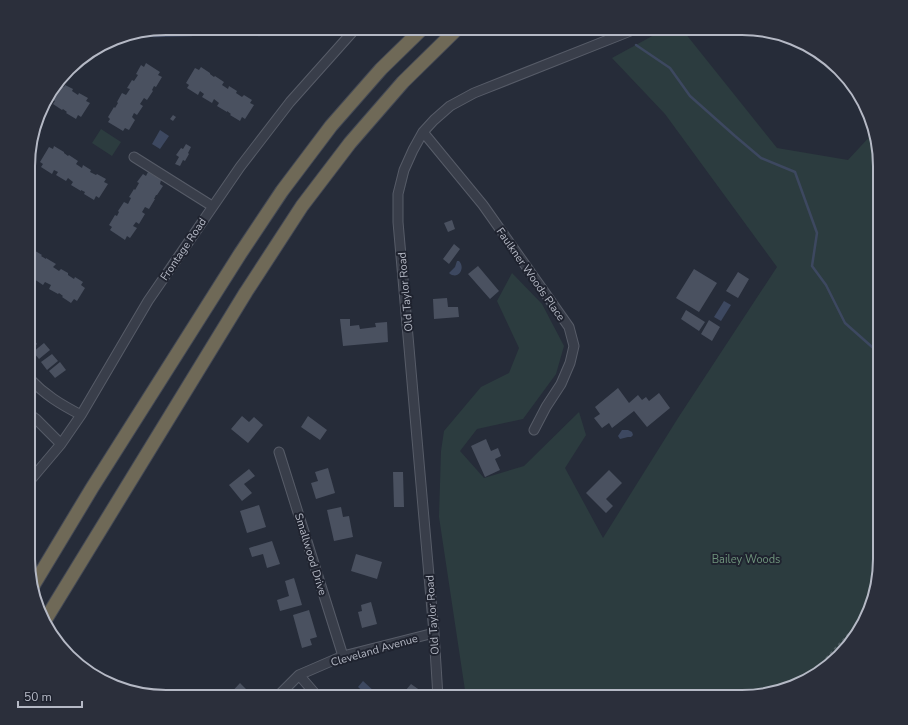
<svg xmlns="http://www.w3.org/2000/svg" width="908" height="725" font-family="'Nunito Sans',sans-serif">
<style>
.green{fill:#2c3c3f}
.water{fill:#3d4860}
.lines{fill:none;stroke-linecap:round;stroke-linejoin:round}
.stream{stroke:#3d4860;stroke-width:2.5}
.building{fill:#4a5160}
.minor-casing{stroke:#575c68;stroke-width:11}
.highway-casing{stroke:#444955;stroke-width:15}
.path{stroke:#4a575c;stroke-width:1.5;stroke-dasharray:3 3;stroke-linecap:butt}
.minor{stroke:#393e4a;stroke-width:9}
.highway{stroke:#6f6957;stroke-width:13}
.labels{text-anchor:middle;stroke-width:4;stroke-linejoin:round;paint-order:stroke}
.street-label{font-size:11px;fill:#b5b9c5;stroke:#1f232f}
.park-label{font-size:11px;fill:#6f937c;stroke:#1f232f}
.rim{fill:none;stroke:#b5b9c5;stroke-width:2}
</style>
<rect width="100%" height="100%" fill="#262c39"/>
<path class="green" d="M667,28H681L777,148L848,160L873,133L880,166V568L869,612L846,650L795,686L742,697H466L439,517L441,451L444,431L481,387L509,373L519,348L497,301L512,273L542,304L564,346L556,374L523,419L477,429L460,451L484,478L524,466L579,412L586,435L565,468L603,538L678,418L777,267L665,114L612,58Z
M101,129L121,142L112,156L92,143Z"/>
<path class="water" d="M160,130L169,136L160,149L152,144Z
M457,261H459C466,268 458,281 449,273L455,267Z
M724,301L731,305L721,321L714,317Z
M622,430H628L632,432L633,435L631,437H628L620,439L618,436Z
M363,681L375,692L370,697H369L358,687Z"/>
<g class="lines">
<path class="stream" d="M229,28L259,35L291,30L294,28
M138,33L154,36L191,35L223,28
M636,45L670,68L690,96L735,136L761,158L795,172L817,233L812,266L826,285L845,323L880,354"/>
</g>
<path class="building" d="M146,63L160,72L158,75L162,77L156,87L154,86L152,90L153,91L147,100L144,98L140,104L143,106L137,115L134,113L132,117L135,120L129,130L125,128L123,131L108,122L110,119L108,117L114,107L115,108L118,103L117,102L122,93L126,95L130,89L127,88L132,80L134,81L138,75L136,74L141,65L144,67Z
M201,67L210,73V74L214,77L215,76L224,82L222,85L228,89L229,86L237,91L236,93L242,97L244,95L252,100L250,103L254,105L245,119L242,117L240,121L230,115L231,114L227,111V112L217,106L219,103L214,99L212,103L202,97L204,94L200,91L198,95L187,88L189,85L186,83L195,68L199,70Z
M58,83L64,87L65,85L73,89L72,91L78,95L79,93L88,98L86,101L90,103L81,117L78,115L76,119L66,113L67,112L63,109L62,110L53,104L55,101L49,98L48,101L46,100V97Z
M173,115L176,117L173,121L170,119Z
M186,144L191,147L188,153L189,154L185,161L183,160L180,166L175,164L179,157L176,155L181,148L183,149Z
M54,146L64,152V153L68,156L69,155L78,161L76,164L82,168L83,165L91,170L90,172L96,175L97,174L106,179L104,182L108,184L99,198L96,196L94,200L84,194L85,192L81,190V191L71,185L73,182L68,178L66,181L56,175L58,172L54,170L52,174L41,167L43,164L40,162L49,147L53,149Z
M148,172L161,180L160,184L163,186L157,195H156L154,199H155L149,209L145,207L142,212L145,214L139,224L136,222L133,226L137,228L130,238L127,236L125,240L110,230L112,227L109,225L115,215L117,216L119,212L118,211L124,202L128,204L131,198L129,197L134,189L135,190L139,183L137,182L143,174L146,176Z
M452,220L455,229L448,232L444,223Z
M454,244L460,249L449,264L443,259Z
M32,249L42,255L41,256L46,259V258L56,264L53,267L59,271L61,269L68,273V275L74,279L75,277L83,282L81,285L85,288L77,301L74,299L71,303L62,297L63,296L59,293L58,294L49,289L51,285L45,282L43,285L34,279L35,276L31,273L29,278V251L30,252Z
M478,266L499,291L490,299L468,274Z
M694,269L717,283L699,312L676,298Z
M738,272L749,279L738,298L726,291Z
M447,298L448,307H458L459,317L434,319L433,299Z
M686,310L705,322L699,331L681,319Z
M340,319H350V326L359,325L360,329L376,327L375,323L387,322L388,342L343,346Z
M709,320L720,327L712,341L701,334Z
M31,336L37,344L29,351V338Z
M44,343L50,350L39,359L33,352Z
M52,354L58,361L47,370L41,362Z
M60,362L66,370L55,378L49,371Z
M618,388L629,403L638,395L642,400L646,397L649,401L659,393L670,408L647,427L634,411L612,428L609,423L602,428L594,418L600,414L595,407Z
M242,416L249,422L254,417L263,425L248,443L231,429Z
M308,416L327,430L320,440L301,427Z
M486,439L491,451L498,448L501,456L495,459L500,470L485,477L471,446Z
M328,468L335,493L316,499L311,483L318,481L315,472Z
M249,469L255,476L244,484L252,493L242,501L229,485Z
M609,470L622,483L606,499L613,506L606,513L586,493Z
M393,472H403L404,507H394Z
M259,505L266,527L247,533L240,511Z
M341,507L343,517L349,516L353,537L334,541L327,510Z
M272,541L280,564L267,568L263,554L252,557L249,548Z
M356,554L382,562L377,579L351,571Z
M294,578L302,605L280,611L277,600L289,596L285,581Z
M371,602L377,624L362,628L358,612L362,611L361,605Z
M309,610L317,637L310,639L312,645L302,648L293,615Z
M240,683L250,693L246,697H227Z
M411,684L421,691L417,697H400Z"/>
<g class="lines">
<g class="minor-casing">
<path id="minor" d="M423,132L483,205L569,327L574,346L570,363L561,384L546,407L534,430
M134,157L212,206
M29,378C45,395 60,404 81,415
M29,414L36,419L61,444
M279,452L343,656
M28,483L61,444L81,415L148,301L240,167L290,102L356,28
M299,675L318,697
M277,697L299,675L343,656L434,633
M438,697L434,633L398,222V194L404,170L413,150L423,132L434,120L450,106L474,93L638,28"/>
</g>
<g class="highway-casing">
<path id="highway" d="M33,586L92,488L240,254L282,191L331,126L381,69L423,28
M44,622L246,292L302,206L350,143L403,82L458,28"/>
</g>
<path class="path" d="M827,664L826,658L852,630L859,629"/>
<use href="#minor" class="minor"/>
<use href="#highway" class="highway"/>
</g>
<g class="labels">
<g class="street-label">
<text transform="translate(183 249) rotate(-56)" y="4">Frontage Road</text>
<text transform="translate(531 274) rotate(55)" y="4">Faulkner Woods Place</text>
<text transform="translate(405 292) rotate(-95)" y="4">Old Taylor Road</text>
<text transform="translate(311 554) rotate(73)" y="4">Smallwood Drive</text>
<text transform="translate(432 615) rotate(-94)" y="4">Old Taylor Road</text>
<text transform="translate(374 650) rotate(-16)" y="4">Cleveland Avenue</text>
</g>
<g class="park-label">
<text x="746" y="563">Bailey Woods</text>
</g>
</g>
<path d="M0 0H908V725H0ZM166 35H742A131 131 0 0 1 873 166V559A131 131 0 0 1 742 690H166A131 131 0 0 1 35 559V166A131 131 0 0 1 166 35Z" fill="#2b2f3b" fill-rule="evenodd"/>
<path class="rim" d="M166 35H742A131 131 0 0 1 873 166V559A131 131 0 0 1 742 690H166A131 131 0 0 1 35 559V166A131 131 0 0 1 166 35Z"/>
<path d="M18 701v6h64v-6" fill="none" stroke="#b5b9c5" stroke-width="2"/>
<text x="24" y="701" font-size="12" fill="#b5b9c5" stroke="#1f232f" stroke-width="3" paint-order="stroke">50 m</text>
</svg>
